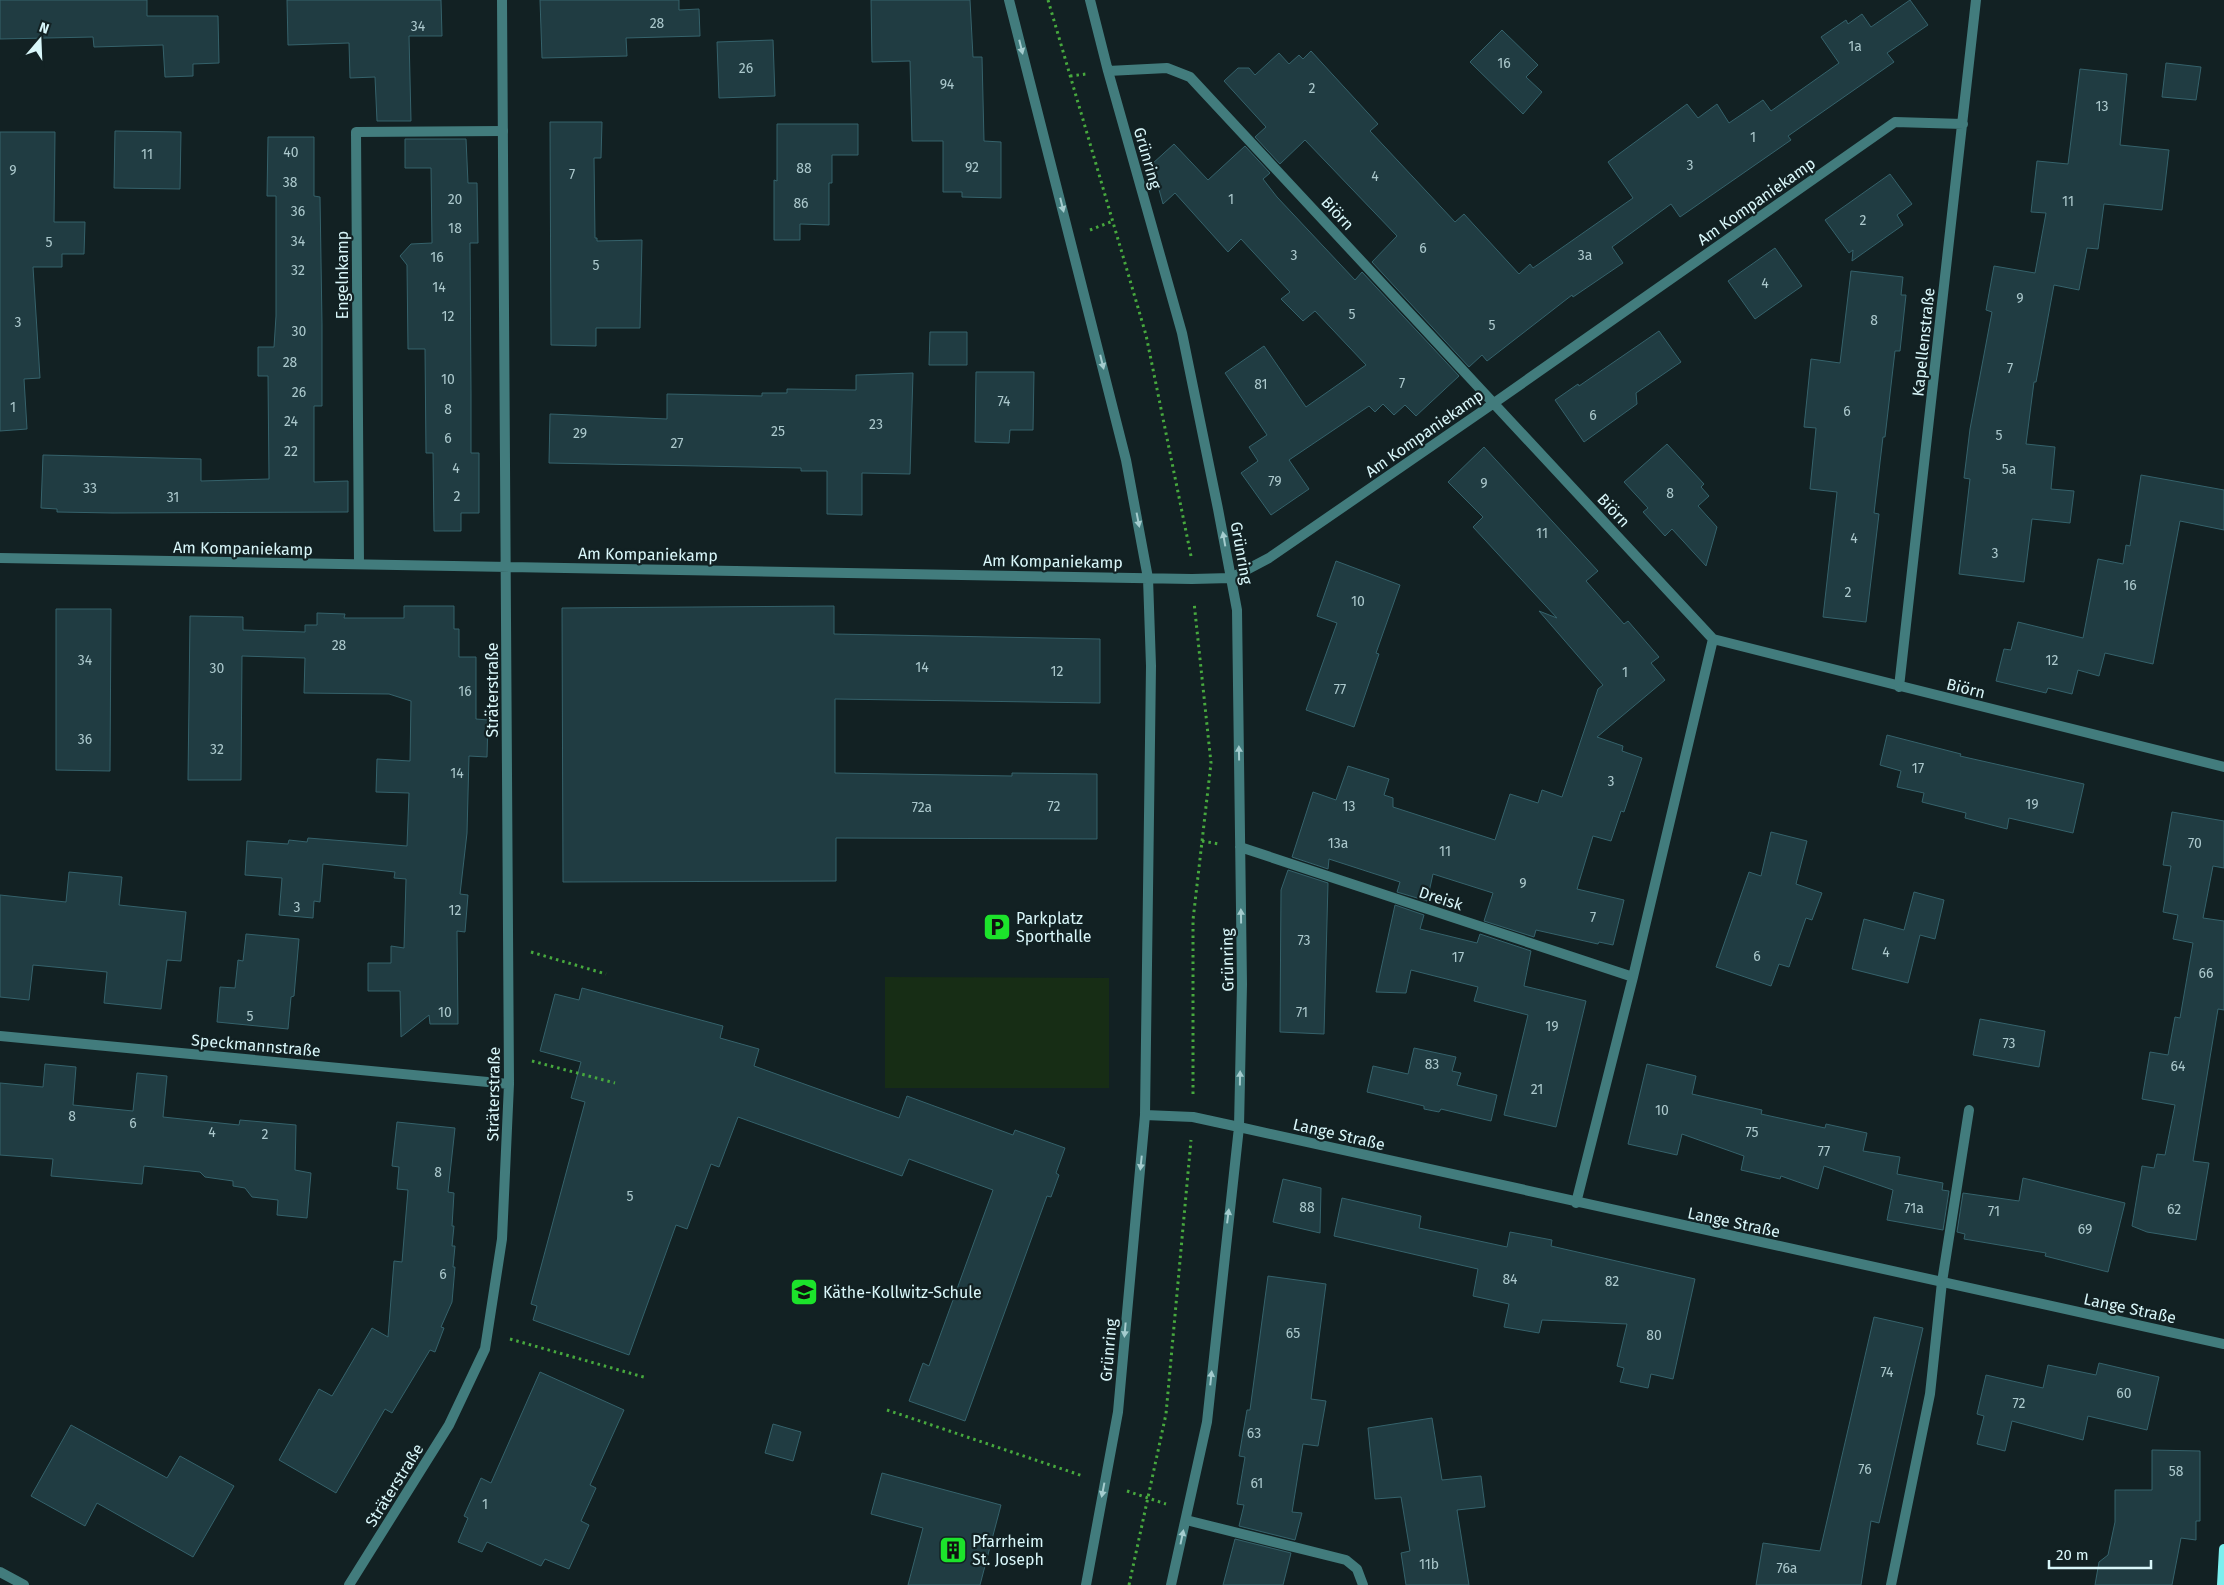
<svg xmlns="http://www.w3.org/2000/svg" width="2224" height="1585" font-family="'Fira Sans',sans-serif">
<style>
.green{fill:#172d15}
.building{fill:#203c42;stroke:#35626b}
.lines{fill:none;stroke-linecap:round;stroke-linejoin:round}
.path{stroke:#47a93e;stroke-width:3;stroke-dasharray:2.5 4;stroke-linecap:butt}
.lane{stroke:#427c7d;stroke-width:10}
.street{stroke:#427c7d;stroke-width:10}
.secondary{stroke:#7befef;stroke-width:10}
.oneway{fill:#a4ccce}
.labels{text-anchor:middle;stroke-width:4.5;stroke-linejoin:round;paint-order:stroke}
.number-label{font-size:14px;fill:#abc8cc}
.street-label{font-size:16px;fill:#d9f7fa;stroke:#122123}
.poi-label{font-size:16px;fill:#d9f7fa;stroke:#122123;text-anchor:start}
</style>
<rect width="100%" height="100%" fill="#122123"/>
<path class="green" d="M885,977L1109,978V1088H885Z"/>
<path class="building" d="M0,0H147V16H218L219,63L193,64V76L165,77L163,45L94,47L93,37L0,39Z
M287,0H441L442,36H409L411,121H377L375,77L350,78L349,43L288,45Z
M540,0H679V10L699,9L700,36L626,38L627,56L542,58Z
M871,0H970L973,57H982L984,141L1001,142V198L962,197V192H943V141H912L910,61L872,62Z
M1910,0L1928,25L1887,53L1894,62L1788,136L1791,140L1680,217L1671,204L1612,247L1623,263L1573,297L1572,295L1487,361L1482,355L1469,367L1372,262L1397,236L1305,140L1280,164L1255,137L1266,127L1224,81L1238,68H1249L1255,75L1279,53L1289,64L1299,55L1303,59L1311,51L1378,124L1370,131L1455,222L1464,214L1519,274L1530,264L1533,268L1633,198L1608,162L1687,104L1698,118L1717,104L1729,123L1763,100L1771,111L1839,63L1821,37L1846,20L1848,24L1862,14L1871,27Z
M1502,30L1538,65L1526,77L1542,92L1523,114L1470,62Z
M773,40L775,96L719,98L717,42Z
M2166,63L2201,67L2196,100L2162,97Z
M2080,69L2127,74L2120,145L2169,150L2162,210L2104,204L2098,249L2087,248L2079,290L2054,285L2036,382H2034L2026,444L2055,447L2051,489L2074,491L2070,523L2032,519L2024,582L1959,574L1970,479L1964,478L1970,429L1992,312L1986,310L1994,266L2035,273L2046,213L2031,212L2037,161L2068,164Z
M550,122H602L601,158H594L595,238H597V241L642,240L640,328H596V346L551,345Z
M777,124H858V155H832V183H829V225L800,224V240H774V180L777,181Z
M115,131L181,132L180,189L114,188Z
M0,132H55L54,222H85L84,254H62V267H33L40,378L24,379L27,429L0,431Z
M268,137H314V196L320,197L322,325V406H314V482L348,481V512L113,513L57,512V509L41,508L43,455L201,459V481L269,479L268,376H258V347H274L276,316V196H267Z
M405,139H466L468,183H477L478,243H470L471,394V453H479V513H461V531H434L433,453H426L425,349H408L407,265L400,256L411,244L432,243L431,168H405Z
M1174,144L1208,180L1245,146L1270,173L1263,179L1277,197L1355,280L1362,272L1459,376L1416,416L1405,405L1394,415L1383,404L1375,412L1369,406L1289,460L1309,489L1271,515L1241,473L1258,461L1249,447L1267,435L1225,373L1264,346L1306,407L1366,365L1315,311L1303,321L1281,299L1290,292L1241,239L1228,252L1175,193L1163,204L1152,164Z
M1890,174L1912,204L1897,215L1903,225L1852,261L1853,250L1849,253L1825,220Z
M1775,248L1802,286L1755,319L1728,281Z
M1851,271L1903,277L1901,295H1906L1900,351H1895L1885,437H1883L1874,513L1879,514L1866,622L1823,617L1837,492L1810,489L1816,428L1804,427L1811,359L1840,363Z
M1659,331L1681,362L1636,393L1637,404L1584,442L1555,400L1578,384L1579,386Z
M930,332H967V365H929Z
M976,372H1034L1033,430H1010L1009,443L975,442Z
M913,373L910,474L862,473V515L827,514V471H801V468L549,463L550,414L667,419V394L762,396V393H787V389L856,390V375Z
M1667,444L1704,484L1701,487L1709,496L1698,506L1717,527L1706,566L1672,529L1665,536L1643,512L1648,508L1624,482Z
M1484,447L1598,571L1586,581L1624,624L1628,621L1659,657L1651,663L1665,680L1597,737L1623,746L1622,751L1642,758L1624,812L1621,811L1611,841L1593,836L1577,889L1624,900L1613,945L1599,942L1598,944L1536,930L1534,937L1484,921L1493,893L1433,874L1427,901L1397,892L1400,882L1329,859L1328,869L1292,857L1313,792L1336,800L1348,766L1389,779L1384,795L1393,798V807L1495,840L1510,794L1538,803L1542,790L1562,797L1598,689L1603,685L1539,611L1557,618L1473,527L1483,517L1448,482Z
M2141,475L2224,490V530L2180,521L2153,664L2105,653L2099,676L2078,670L2072,694L2048,688L2046,693L1996,681L2004,649L2011,650L2018,622L2083,638L2098,559L2123,564L2126,545L2130,546Z
M1336,561L1400,585L1376,653L1379,654L1354,727L1306,710L1337,623L1317,616Z
M404,606H454V629H459V657H476V719L488,720L487,757L469,756L467,833L460,894L468,895L465,932L457,931L458,1024H430L429,1015L401,1037L400,991H368V963H391V946L404,948L406,879L394,878L395,872L323,864L320,902L314,901L313,918L279,915L282,878L245,875L247,841L288,844L289,840L307,842L308,838L407,846L409,793L376,792L377,759L410,761L411,701L389,694L304,693L305,658L242,656L241,780H188L189,700L190,616L243,617V630L305,632V625H317V613L345,614L344,618H404Z
M834,606V634L1100,639V703L835,699V773L1012,776V773L1097,774V839L836,838V881L563,882L562,608Z
M56,609H111L110,771L56,770Z
M1887,735L1961,754L1960,756L2084,784L2073,833L2009,818L2007,829L1965,818L1966,813L1922,802L1924,793L1897,787L1901,771L1880,765Z
M2172,812L2224,821V868L2213,866L2203,918L2224,921V1010L2218,1009L2193,1161L2209,1163L2196,1240L2147,1232L2132,1226L2142,1166L2154,1168L2157,1154L2165,1155L2175,1105L2142,1099L2150,1052L2168,1055L2175,1017L2180,1018L2193,943L2173,939L2178,915L2163,912L2171,866L2163,865Z
M1771,832L1807,841L1796,884L1822,893L1812,920L1806,918L1789,967L1779,964L1771,986L1716,967L1749,872L1761,876Z
M1288,870L1328,883L1324,1034L1280,1032L1281,890Z
M69,872L122,877L119,905L186,912L181,961L167,960L161,1009L104,1003L107,972L33,965L29,1000L0,997V895L66,902Z
M1914,892L1944,900L1935,939L1920,935L1908,983L1852,969L1864,919L1904,930Z
M1395,905L1424,915L1420,929L1477,943L1480,934L1531,951L1524,986L1586,1001L1556,1127L1504,1115L1528,1015L1474,1001L1478,987L1411,970L1406,993L1376,992Z
M246,934L299,939L294,996L291,997L288,1029L217,1022L220,987L235,988L238,960L243,961Z
M582,988L723,1026L720,1038L759,1049L754,1066L899,1118L907,1096L1013,1135L1015,1130L1065,1148L1056,1173L1059,1175L1051,1197L1047,1196L965,1421L909,1401L923,1363L929,1366L993,1190L909,1159L902,1176L738,1117L719,1167L711,1164L687,1229L676,1225L629,1355L533,1320L537,1306L531,1304L585,1102L571,1098L581,1062L540,1051L555,994L579,1000Z
M1980,1019L2045,1031L2039,1067L1973,1055Z
M1414,1048L1456,1057L1452,1071L1461,1073L1457,1085L1497,1095L1491,1121L1441,1109L1439,1112L1424,1109V1106L1367,1092L1373,1066L1408,1074Z
M45,1064L76,1067L73,1105L133,1111L137,1073L167,1076L163,1117L239,1125L240,1120L296,1125L295,1170L311,1173L307,1218L277,1215L278,1200L252,1197L245,1188L233,1186V1181L205,1177L200,1172L144,1166L142,1184L51,1176L53,1159L0,1155V1083L43,1087Z
M1647,1064L1696,1076L1692,1094L1762,1110L1761,1114L1825,1128L1826,1124L1867,1133L1863,1151L1900,1157L1897,1174L1943,1183L1942,1190L1949,1191L1943,1230L1887,1220L1893,1190L1824,1166L1818,1189L1781,1176L1780,1179L1741,1170L1744,1156L1682,1134L1677,1155L1628,1144Z
M397,1122L455,1128L448,1192L454,1193L452,1226H454L452,1246H455L453,1267H455L452,1302L441,1327L444,1328L435,1352L430,1350L392,1413L385,1409L336,1493L279,1460L319,1389L332,1396L372,1328L388,1337L394,1261L402,1262L408,1190L397,1189L399,1167L392,1166Z
M2023,1178L2125,1203L2108,1272L2045,1256L2046,1253L1964,1239L1965,1234L1957,1232L1963,1193L2019,1201Z
M1283,1179L1321,1188L1320,1233L1273,1222Z
M1342,1198L1421,1216L1419,1228L1507,1247L1510,1232L1552,1240L1551,1246L1695,1279L1673,1379L1651,1374L1648,1388L1620,1382L1624,1368L1617,1366L1627,1324L1542,1320L1539,1333L1504,1327L1509,1304L1473,1296L1478,1269L1334,1236Z
M1268,1276L1326,1284L1311,1399L1326,1401L1318,1446L1303,1444L1292,1512L1302,1513L1295,1540L1239,1526L1244,1505L1237,1504L1245,1457L1239,1456L1247,1410H1250Z
M1874,1317L1923,1328L1879,1523L1871,1521L1861,1585H1756L1763,1543L1820,1551Z
M2099,1363L2159,1377L2147,1430L2088,1416L2083,1440L2012,1421L2005,1451L1977,1444L1984,1416L1977,1414L1986,1375L2043,1388L2048,1365L2096,1375Z
M540,1372L624,1410L590,1485L596,1488L581,1521L589,1525L569,1569L545,1559L541,1566L487,1542L482,1552L458,1542L468,1518L464,1516L481,1478L491,1483Z
M1432,1418L1442,1480L1481,1476L1485,1507L1457,1510L1469,1585H1406L1401,1553L1410,1551L1401,1497L1375,1499L1368,1428Z
M773,1424L801,1432L793,1461L765,1453Z
M71,1425L167,1478L180,1456L234,1486L193,1557L97,1503L85,1526L31,1496Z
M2152,1450L2200,1451V1521H2196V1540L2181,1538L2172,1585H2095L2099,1562L2108,1555L2115,1522V1490H2152Z
M882,1473L1001,1505L980,1585H908L923,1528L871,1514Z
M1235,1539L1291,1553L1283,1585H1223Z"/>
<g class="lines">
<path class="path" d="M1048,0L1146,335L1191,556
M1070,76L1086,74
M1090,230L1113,221
M1202,841L1219,844
M531,952L606,974
M532,1061L615,1083
M1193,1094V920L1211,763L1194,602
M510,1339L647,1378
M887,1410L1083,1476
M1127,1491L1166,1504
M1129,1585L1166,1414L1191,1140"/>
<path class="lane" d="M359,564L356,132L503,131
M1186,1520L1346,1560L1357,1569L1363,1585
M1891,1585L1930,1394L1942,1282L1969,1110"/>
<path class="street" d="M1009,0L1126,460L1148,578L1151,666L1145,1115L1118,1412L1086,1585
M1090,0L1108,71L1182,333L1218,509L1237,610L1242,984L1239,1127L1207,1422L1171,1585
M1108,71L1167,68L1190,77L1713,639L2224,767
M0,558L1192,579L1231,578L1269,558L1494,403L1895,122L1963,124
M1899,687L1976,0
M1240,847L1633,977
M0,1036L509,1084
M1145,1115L1193,1117L1239,1127L2224,1344
M1576,1203L1633,977L1713,639
M0,1572L24,1585
M349,1585L449,1425L485,1349L502,1239L509,1084L502,0"/>
<path class="secondary" d="M2222,1585L2224,1549"/>
</g>
<defs><path id="oneway-solid" d="M-6-.8H1V-3.2L6.5 0L1 3.2V.8H-6Z" transform="scale(1.25)"/></defs>
<g class="oneway">
<use href="#oneway-solid" transform="translate(1021 47) rotate(76)"/>
<use href="#oneway-solid" transform="translate(1062 205) rotate(76)"/>
<use href="#oneway-solid" transform="translate(1102 362) rotate(76)"/>
<use href="#oneway-solid" transform="translate(1138 520) rotate(79)"/>
<use href="#oneway-solid" transform="translate(1224 539) rotate(-100)"/>
<use href="#oneway-solid" transform="translate(1239 753) rotate(-91)"/>
<use href="#oneway-solid" transform="translate(1241 916) rotate(-91)"/>
<use href="#oneway-solid" transform="translate(1240 1078) rotate(-89)"/>
<use href="#oneway-solid" transform="translate(1141 1163) rotate(96)"/>
<use href="#oneway-solid" transform="translate(1228 1216) rotate(-83)"/>
<use href="#oneway-solid" transform="translate(1125 1330) rotate(95)"/>
<use href="#oneway-solid" transform="translate(1211 1378) rotate(-84)"/>
<use href="#oneway-solid" transform="translate(1103 1490) rotate(101)"/>
<use href="#oneway-solid" transform="translate(1182 1537) rotate(-78)"/>
</g>
<defs>
<g id="parking-square" transform="scale(1.4375)"><rect x="-9" y="-9" width="18" height="18" rx="4" fill="#1ce32b" stroke="#122123"/><path d="M-3.5-5.5H1a3.5 3.5 0 0 1 0 7H-1V5.5H-3.5ZM-1-3.4V-.6H.8a1.4 1.4 0 0 0 0-2.8Z" fill="#111"/></g>
<g id="school-square" transform="scale(1.4375)"><rect x="-9" y="-9" width="18" height="18" rx="4" fill="#1ce32b" stroke="#122123"/><path d="M0-5L7-2L0 1L-7-2ZM-4 1L0 2.5L4 1V4Q0 6-4 4Z" fill="#111"/></g>
<g id="building-square" transform="scale(1.4375)"><rect x="-9" y="-9" width="18" height="18" rx="4" fill="#1ce32b" stroke="#122123"/><path d="M-4-6H4V6H1V3H-1V6H-4ZM-2.5-4.3h1.7v1.8h-1.7ZM.8-4.3h1.7v1.8H.8ZM-2.5-1h1.7V.8h-1.7ZM.8-1h1.7V.8H.8Z" fill="#111"/></g>
</defs>
<g fill-rule="evenodd">
<use href="#parking-square" x="997" y="927"/>
<use href="#school-square" x="804" y="1292"/>
<use href="#building-square" x="953" y="1550"/>
</g>
<g class="labels">
<g class="number-label">
<text x="657" y="28">28</text>
<text x="418" y="31">34</text>
<text x="1855" y="51">1a</text>
<text x="1504" y="68">16</text>
<text x="746" y="73">26</text>
<text x="947" y="89">94</text>
<text x="1312" y="93">2</text>
<text x="2102" y="111">13</text>
<text x="1753" y="142">1</text>
<text x="291" y="157">40</text>
<text x="147" y="159">11</text>
<text x="1690" y="170">3</text>
<text x="972" y="172">92</text>
<text x="804" y="173">88</text>
<text x="13" y="175">9</text>
<text x="572" y="179">7</text>
<text x="1375" y="181">4</text>
<text x="290" y="187">38</text>
<text x="455" y="204">20</text>
<text x="1231" y="204">1</text>
<text x="2068" y="206">11</text>
<text x="801" y="208">86</text>
<text x="298" y="216">36</text>
<text x="1863" y="225">2</text>
<text x="455" y="233">18</text>
<text x="298" y="246">34</text>
<text x="49" y="247">5</text>
<text x="1423" y="253">6</text>
<text x="1294" y="260">3</text>
<text x="1585" y="260">3a</text>
<text x="437" y="262">16</text>
<text x="596" y="270">5</text>
<text x="298" y="275">32</text>
<text x="1765" y="288">4</text>
<text x="439" y="292">14</text>
<text x="2020" y="303">9</text>
<text x="1352" y="319">5</text>
<text x="448" y="321">12</text>
<text x="1874" y="325">8</text>
<text x="18" y="327">3</text>
<text x="1492" y="330">5</text>
<text x="299" y="336">30</text>
<text x="290" y="367">28</text>
<text x="2010" y="373">7</text>
<text x="448" y="384">10</text>
<text x="1402" y="388">7</text>
<text x="1261" y="389">81</text>
<text x="299" y="397">26</text>
<text x="1004" y="406">74</text>
<text x="13" y="412">1</text>
<text x="448" y="414">8</text>
<text x="1847" y="416">6</text>
<text x="1593" y="420">6</text>
<text x="291" y="426">24</text>
<text x="876" y="429">23</text>
<text x="778" y="436">25</text>
<text x="580" y="438">29</text>
<text x="1999" y="440">5</text>
<text x="448" y="443">6</text>
<text x="677" y="448">27</text>
<text x="291" y="456">22</text>
<text x="456" y="473">4</text>
<text x="2009" y="474">5a</text>
<text x="1275" y="486">79</text>
<text x="1484" y="488">9</text>
<text x="90" y="493">33</text>
<text x="1670" y="498">8</text>
<text x="457" y="501">2</text>
<text x="173" y="502">31</text>
<text x="1542" y="538">11</text>
<text x="1854" y="543">4</text>
<text x="1995" y="558">3</text>
<text x="2130" y="590">16</text>
<text x="1848" y="597">2</text>
<text x="1358" y="606">10</text>
<text x="339" y="650">28</text>
<text x="85" y="665">34</text>
<text x="2052" y="665">12</text>
<text x="922" y="672">14</text>
<text x="217" y="673">30</text>
<text x="1057" y="676">12</text>
<text x="1625" y="677">1</text>
<text x="1340" y="694">77</text>
<text x="465" y="696">16</text>
<text x="85" y="744">36</text>
<text x="217" y="754">32</text>
<text x="1918" y="773">17</text>
<text x="457" y="778">14</text>
<text x="1611" y="786">3</text>
<text x="2032" y="809">19</text>
<text x="1054" y="811">72</text>
<text x="1349" y="811">13</text>
<text x="922" y="812">72a</text>
<text x="1338" y="848">13a</text>
<text x="2195" y="848">70</text>
<text x="1445" y="856">11</text>
<text x="1523" y="888">9</text>
<text x="297" y="912">3</text>
<text x="455" y="915">12</text>
<text x="1593" y="922">7</text>
<text x="1304" y="945">73</text>
<text x="1886" y="957">4</text>
<text x="1757" y="961">6</text>
<text x="1458" y="962">17</text>
<text x="2206" y="978">66</text>
<text x="445" y="1017">10</text>
<text x="1302" y="1017">71</text>
<text x="250" y="1021">5</text>
<text x="1552" y="1031">19</text>
<text x="2009" y="1048">73</text>
<text x="1432" y="1069">83</text>
<text x="2178" y="1071">64</text>
<text x="1537" y="1094">21</text>
<text x="1662" y="1115">10</text>
<text x="72" y="1121">8</text>
<text x="133" y="1128">6</text>
<text x="212" y="1137">4</text>
<text x="1752" y="1137">75</text>
<text x="265" y="1139">2</text>
<text x="1824" y="1156">77</text>
<text x="438" y="1177">8</text>
<text x="630" y="1201">5</text>
<text x="1307" y="1212">88</text>
<text x="1914" y="1213">71a</text>
<text x="2174" y="1214">62</text>
<text x="1994" y="1216">71</text>
<text x="2085" y="1234">69</text>
<text x="443" y="1279">6</text>
<text x="1510" y="1284">84</text>
<text x="1612" y="1286">82</text>
<text x="1293" y="1338">65</text>
<text x="1654" y="1340">80</text>
<text x="1887" y="1377">74</text>
<text x="2124" y="1398">60</text>
<text x="2019" y="1408">72</text>
<text x="1254" y="1438">63</text>
<text x="1865" y="1474">76</text>
<text x="2176" y="1476">58</text>
<text x="1257" y="1488">61</text>
<text x="485" y="1509">1</text>
<text x="1429" y="1569">11b</text>
<text x="1787" y="1573">76a</text>
</g>
<g class="street-label">
<text transform="translate(1148 158) rotate(74)" y="6">Grünring</text>
<text transform="translate(1756 201) rotate(-35)" y="6">Am Kompaniekamp</text>
<text transform="translate(1338 213) rotate(47)" y="6">Biörn</text>
<text transform="translate(342 275) rotate(-90)" y="6">Engelnkamp</text>
<text transform="translate(1923 342) rotate(-84)" y="6">Kapellenstraße</text>
<text transform="translate(1424 433) rotate(-35)" y="6">Am Kompaniekamp</text>
<text transform="translate(1614 510) rotate(47)" y="6">Biörn</text>
<text transform="translate(243 548) rotate(1)" y="6">Am Kompaniekamp</text>
<text transform="translate(1242 553) rotate(80)" y="6">Grünring</text>
<text transform="translate(648 554) rotate(1)" y="6">Am Kompaniekamp</text>
<text transform="translate(1053 561) rotate(1)" y="6">Am Kompaniekamp</text>
<text transform="translate(1966 688) rotate(14)" y="6">Biörn</text>
<text transform="translate(492 690) rotate(-90)" y="6">Sträterstraße</text>
<text transform="translate(1441 898) rotate(18)" y="6">Dreisk</text>
<text transform="translate(1227 960) rotate(-91)" y="6">Grünring</text>
<text transform="translate(256 1045) rotate(5)" y="6">Speckmannstraße</text>
<text transform="translate(493 1094) rotate(-89)" y="6">Sträterstraße</text>
<text transform="translate(1339 1134) rotate(13)" y="6">Lange Straße</text>
<text transform="translate(1734 1222) rotate(12)" y="6">Lange Straße</text>
<text transform="translate(2130 1308) rotate(12)" y="6">Lange Straße</text>
<text transform="translate(1108 1350) rotate(-85)" y="6">Grünring</text>
<text transform="translate(394 1485) rotate(-58)" y="6">Sträterstraße</text>
</g>
<g class="poi-label">
<text x="1016" y="924">Parkplatz<tspan x="1016" dy="18">Sporthalle</tspan></text>
<text x="823" y="1298">Käthe-Kollwitz-Schule</text>
<text x="972" y="1547">Pfarrheim<tspan x="972" dy="18">St. Joseph</tspan></text>
</g>
</g>
<g transform="translate(40 40) rotate(19)" stroke="#122123" stroke-width="4" paint-order="stroke">
<path d="M0-4L9 19L0 12L-9 19Z" fill="#d9f7fa"/>
<text y="-8" font-size="14" font-weight="bold" text-anchor="middle" fill="#d9f7fa">N</text>
</g>
<path d="M2049 1560v8h102v-8" fill="none" stroke="#d9f7fa" stroke-width="2.5"/>
<text x="2056" y="1560" font-size="15" fill="#d9f7fa" stroke="#122123" stroke-width="4" paint-order="stroke">20 m</text>
</svg>
